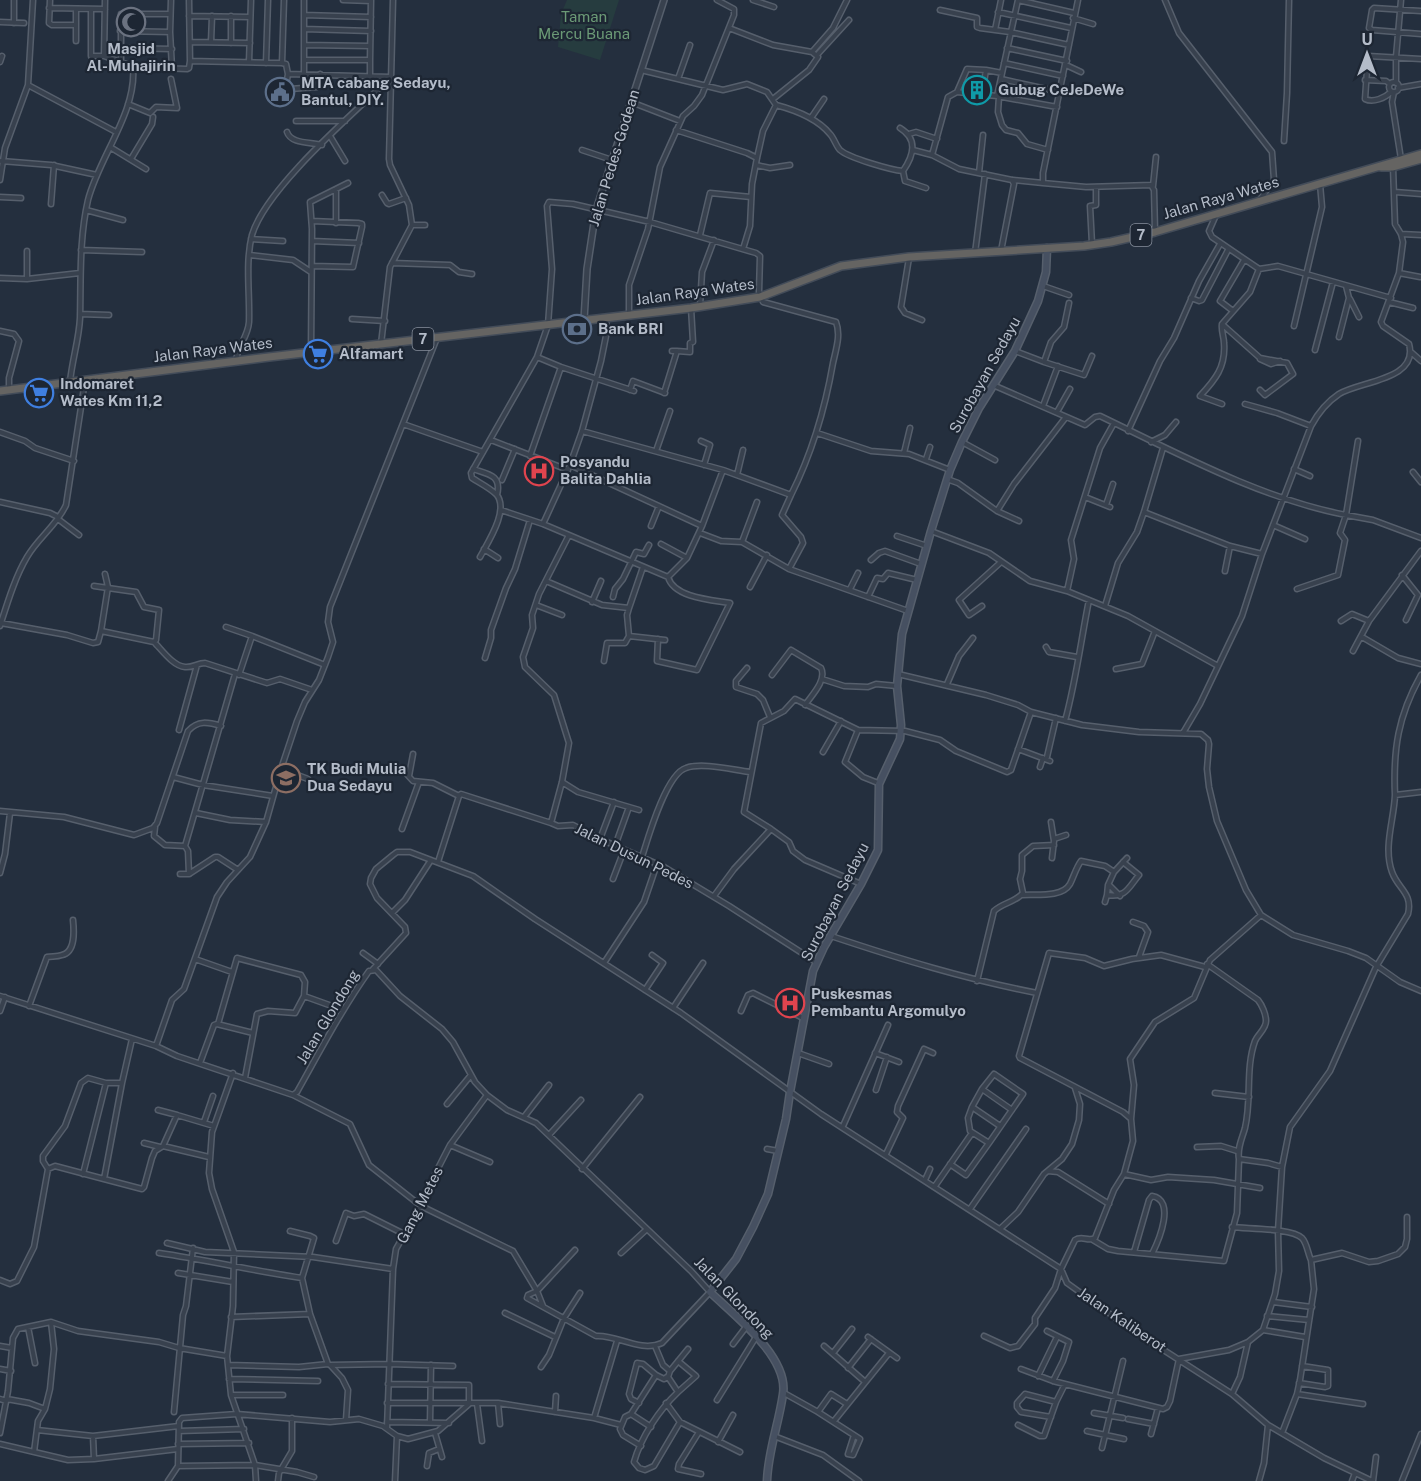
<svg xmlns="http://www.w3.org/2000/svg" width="1421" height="1481" font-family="'Public Sans',sans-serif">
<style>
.green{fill:#263c3f}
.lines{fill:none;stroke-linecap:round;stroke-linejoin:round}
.minor-casing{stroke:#565f6c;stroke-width:7}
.tertiary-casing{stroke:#565f6c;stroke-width:8}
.secondary-casing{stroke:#565f6c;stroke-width:9}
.trunk-casing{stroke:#434c59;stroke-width:10}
.minor{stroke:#38414e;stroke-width:4}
.tertiary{stroke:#38414e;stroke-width:5}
.secondary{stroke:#465061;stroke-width:6}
.trunk{stroke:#656462;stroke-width:7}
.labels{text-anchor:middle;stroke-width:4.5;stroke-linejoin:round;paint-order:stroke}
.shield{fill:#1d2633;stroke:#878f9c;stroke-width:1.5}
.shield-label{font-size:14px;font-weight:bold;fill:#b4bcc9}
.park-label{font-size:15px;fill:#6b9a76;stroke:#1d2633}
.poi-label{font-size:15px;font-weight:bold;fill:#b4bcc9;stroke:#1d2633;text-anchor:start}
.street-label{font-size:15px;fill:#b4bcc9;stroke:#1d2633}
</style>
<rect width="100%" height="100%" fill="#242f3e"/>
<path class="green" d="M567,0H619L600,60L558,47L561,14Z"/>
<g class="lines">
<g class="minor-casing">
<path id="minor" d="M50,0L49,23L52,25H76
M171,0L170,32L172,68
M284,0L282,63L286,64L288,74L390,77
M343,0L371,1
M753,0L774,7
M1018,0L1074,13
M1078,0L1043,173V183L1086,187L1151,185L1154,190L1155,231
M1165,0L1179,33L1272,152L1274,180L1259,201
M49,8L105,9
M91,9V56H104L135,67L187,69L189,68L190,61L189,0
M940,10L977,18V27L980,28L1010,32L1069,45
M1421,11L1374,8L1372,10L1369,28L1372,30L1421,34
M998,12L1071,28
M304,15L371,17
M189,16L250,17
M231,16V43
M1073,18L1093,24
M0,22L24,23
M14,23V0
M729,28L773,45L812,52L833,28L847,0
M304,29L371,31
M995,30L1001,0
M120,31L170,32
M76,41V9
M191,42L250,43
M211,42L212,16
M304,45L370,46
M120,48L172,49
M1007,48L1067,61
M817,55L849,20
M104,56L105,0
M304,60H370L371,0
M190,61L282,63
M0,62L2,56
M121,62V14H170
M249,62L251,0
M266,63L268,0
M1004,63L1063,76
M1066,65L1081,72
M641,70L723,90L747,84L767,92L776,105C795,110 817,118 830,134C834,138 836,146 840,150C849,158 891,170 903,171C914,155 918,139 900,128
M986,70L1002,73
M304,73V0
M288,74L286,86L290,89L317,87L320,74
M370,76V60
M678,79L690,45
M1001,79L1060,92
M1365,80L1386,81L1390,84
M1389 87a5 5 0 1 1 10 0a5 5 0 1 1-10 0Z
M1396,83V57L1401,0
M28,85L116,132
M1398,88L1421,84
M957,92L997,96L1057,107
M1391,92C1385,98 1373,103 1365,99L1368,56L1421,59
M1394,92L1392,102L1401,159
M997,96L1018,0
M999,96L998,112L1002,125L1006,130L1018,133L1027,144L1048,150
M773,99L809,70L818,57L812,52
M631,102L680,121
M128,104L150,113L156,107L177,108L171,79
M811,118L824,99
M296,121H345
M676,130L747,153L757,158
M287,132C291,144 310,142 322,145
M909,134L916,132L937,139
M330,136L345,161
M1284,141L1287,93L1289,0
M110,147L146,169
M582,150L612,160
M913,150L932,155L959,169L1012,180L1014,184L1001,251
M932,155L948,97L957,92L967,69L986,70L982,95
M131,159L152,124L153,117
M1,161L51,165L97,175
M756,165L770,168L790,165
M903,171L905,181L926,188
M979,173L983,135
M0,180L5,148L28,85L33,0
M1013,180L1043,183
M1153,186L1156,157
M1395,192L1421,194
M382,195L387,203L389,204L406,198
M0,197L21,198
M51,204L54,165
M86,210L123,220
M1216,215L1209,231L1212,237L1259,269L1278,266L1391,298
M336,223V189
M412,225H425
M1401,234L1421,235
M700,235L710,193L751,197
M251,239L283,241
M312,241L359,243
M1092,244L1090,206L1096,205V187
M743,249L750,226L752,184L757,158L763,131L776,105
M81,250L142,252
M27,251V279
M975,253L985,174
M250,255L293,260L311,272
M909,258L901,307L905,313L922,320
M392,263L450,265L459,272L472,274
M312,266L353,267L362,227V224L358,223L312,221
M1399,273L1420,277
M0,278L27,279L80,273
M1043,286L1069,295
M1191,298L1199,301L1202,300L1228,250
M1350,299L1359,317
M1389,302L1413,308
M700,306L702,272L714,240
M1233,311L1220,301L1244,260
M80,314L109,315
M629,315V285L648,229L660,167L683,116L694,106L702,95L734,15V9L717,0
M606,318L607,331L601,361L582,431L570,465L543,524L569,535L539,594L532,615L533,628L523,657L525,667L554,695L569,743L562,782L551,823L558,826L573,825L600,839L664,867L729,906L816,962
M352,319L385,321
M1223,325L1260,358L1287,363L1293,374L1265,395L1260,390
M1294,326L1322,207L1320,184
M0,331L14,334L19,341L9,378V390
M1339,337L1349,298L1346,286
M381,344L390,267L412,225L409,205L390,165L389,159L393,0
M1315,350L1333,282
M677,351L690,352V343L693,342L691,308
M1015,351L1044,362L1051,342L1064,327L1069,303
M311,352L312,229L310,202L348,183
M1411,352L1421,361
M537,357L561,367L634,391
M1260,359L1271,364L1280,361
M236,361C237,347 248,337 249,322C250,294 245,262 252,235C265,190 348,118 384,84L388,77
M1044,362L1084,375L1092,356
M70,382C72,360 79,340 80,318C81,279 79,239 88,200C99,157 137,112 133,67
M993,385L1085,425L1095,417L1100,416C1177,453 1262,499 1346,515L1358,441
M630,390L633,381L665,393
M664,393L677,351H672
M1222,404L1200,396C1215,380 1226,367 1224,343C1224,337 1221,331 1222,324L1250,292L1259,269
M1245,404L1277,413L1311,426
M1043,406L1058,366
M1057,412L1070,389
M403,424L483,452
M1128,431L1160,361L1174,338L1199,281L1220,244
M0,432L25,441L35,448L74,461
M817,433L871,451L909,454L950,470
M491,440L568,470
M701,441L710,445L704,465
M962,442L995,460
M1151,442L1165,435L1176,422
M656,451L670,411
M904,453L910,428
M530,456L561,367
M926,459L930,447
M473,469C488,474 502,475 497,495
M1294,469L1310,476
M1413,472L1421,482
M737,475L743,450
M947,479L958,483L997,511L1019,521
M502,480L515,449
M1085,497L1110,507
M0,502L50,513L58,517
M1106,505L1113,484
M501,510L543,524
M997,511L1014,484L1066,417
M1144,512L1230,546L1262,554
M58,519L79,535
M1273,525L1305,539
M651,526L659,506
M702,526L723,470
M931,531L989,553L1030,581L1067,591L1128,616L1218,666
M700,533L721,541L742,542L789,569L908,611
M569,535L668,577L687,558L702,526L570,465
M897,536L927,546
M742,542L757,502
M661,544L687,558
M484,549L498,558
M480,557C488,542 510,509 496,494C490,488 480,483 472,478L471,473L537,357L548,325L552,269L547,206L549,202L573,204L650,222L756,253L760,256L759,292L763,302L836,322C841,335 836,349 833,363C825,409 812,453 791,495L723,470L582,431
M871,560L879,553L885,551L921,564
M789,569L803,543L801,537L782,515L791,495
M1225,571L1230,546
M1402,575L1418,595L1406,620
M546,581L602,605L629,608L643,567
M750,587L767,555
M850,589L858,573
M1297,589L1338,575L1345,540L1340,533L1346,515L1373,520L1421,538
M1067,591L1074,559L1071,540L1100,448L1114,423
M613,597L615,589L623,579L636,552L644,554L649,545
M868,597L877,578L883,579L888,573L917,580
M592,602L601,581
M536,605L562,615
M982,606L969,615L959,600L1001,562
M1105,606L1118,563L1137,532L1144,512L1163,448
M629,608L627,615L629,636
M1341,621L1352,614L1369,621L1421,551
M1,623L67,635L93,643L98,642L101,631L154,642L156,640L159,610L144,607L136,592L94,586
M0,626C7,604 15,577 27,557C38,538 57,525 66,505L85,381
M226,627L252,636
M101,631L108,587L105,574
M1362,637L1398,658L1421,664
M658,639L657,661L697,670L730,603C712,600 674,598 668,577
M154,642C162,650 173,666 185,667C192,668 198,663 205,663L267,683L280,679L312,690
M1046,647L1049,652L1077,657
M1353,651L1369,621
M485,658L491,638V630L506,588L515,569L530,520
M604,661L607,643H625L629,636L665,640
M747,668L736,681V687L757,694L763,700L770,717
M1116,669L1142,664L1155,631
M898,674L986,695L1018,705L1031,712L1082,725L1139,732L1201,734L1208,740L1209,744L1207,769L1209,787L1217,821L1246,890L1261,915L1293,935L1348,951L1366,958L1400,982L1421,991
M239,675L252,636L325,665
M772,675L791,650L821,668C827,680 812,695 805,705
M1421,675C1398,716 1393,749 1395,795L1421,792
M822,679L844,686L868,687L876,684L897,686
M947,684L959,656L973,638
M1065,721C1076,681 1081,640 1089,600
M179,730L197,665
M858,730L845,762L863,777L878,783
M1183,733L1200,704L1242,616L1262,554L1311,426C1318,413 1327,402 1339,394C1360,381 1419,380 1409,344L1383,326L1381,322L1399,273L1403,242L1401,234L1395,224L1393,167
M1018,749L1050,761
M823,752L841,721
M1047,757L1056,718
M392,767L401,768L413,781L433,783L459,796
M1040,767L1043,758
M281,769L308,779
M409,776L413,754
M173,777L203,785L273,796
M562,782L578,792L639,810
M0,811L64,817L134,835L153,828L157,823L188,731C198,720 208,722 221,726
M196,813L230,820L266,822
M1051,822L1054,841L1052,858
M155,827L154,836L165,845L185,846
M402,829L419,782
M771,829L744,812L761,723L784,711L795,699L858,730L905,731L940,740L956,751L1007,772L1011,770L1031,712
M600,839L614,802
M1054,839L1066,835
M615,846L629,807
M642,857C648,838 666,774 686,768C702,762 733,770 750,772
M438,862L459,796L461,794L551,823
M0,873L5,854L10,813
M180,874H189L215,857H218L238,870
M189,874L188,851L185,846L235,674
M613,879L624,850
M1109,885L1120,896
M1022,895C1036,894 1062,898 1070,884C1074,876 1076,868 1081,861L1105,866L1114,872L1127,858
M1107,895L1108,885L1114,872
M714,896L734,869L771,829L789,842L793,851L805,860L861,884
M1105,902L1107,895C1126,898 1128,888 1139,875L1123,862
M392,913L405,900L431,860
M1133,922L1144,926L1148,932L1139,957
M831,936C900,959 965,979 1037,993
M363,953L378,964
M195,959L232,972
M604,963L644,902L657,864
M1207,964L1258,1000C1262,1005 1266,1014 1266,1021C1266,1029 1258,1034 1255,1041C1245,1069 1252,1099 1245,1128C1242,1139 1237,1148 1239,1159
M373,969L406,933L405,927L377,898L370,884L371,878L376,869L393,855L397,852H410L473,876L535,919L681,1013L821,1114L1061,1269L1067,1283L1131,1329L1232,1394L1268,1425L1324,1458L1372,1481
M977,981L994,911C1002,903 1016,902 1023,893L1020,879L1022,871V855L1033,846L1054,845
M645,990L663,963L652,955
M0,996L156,1046L177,1056L293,1095L297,1092C320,1051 342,1009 369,971L376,970L400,996L442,1029L453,1042L475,1082L487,1095L507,1110L536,1123L691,1271L710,1292L662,1343C640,1353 616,1334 596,1336L527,1298L528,1295L537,1291L575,1250
M29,1006L47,957C52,956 57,957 62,955C76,952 74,930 73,920
M673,1008L703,963
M0,1011L5,997
M741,1011L748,995L753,993L803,1018
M218,1024L237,958L301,975L305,982L304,996L343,1010
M156,1046L172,1000L184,989L217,897L227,882L250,857L266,822L281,769L297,721L305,702L319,680L328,657L333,642L328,622L330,607L437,338
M798,1053L829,1064
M875,1053L899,1062
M200,1063L214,1025L217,1024L253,1033
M245,1078L257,1014L268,1011L295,1013L304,996
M122,1083L104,1179L142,1189L144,1187L152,1158L155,1151L163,1146L177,1115L214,1126
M876,1090L887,1057
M1215,1093L1249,1097
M293,1095L350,1124L369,1165L421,1206L513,1251L537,1291L543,1306
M447,1104L471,1075
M972,1107L982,1089
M158,1110L177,1115
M524,1117L549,1085
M1130,1118L1123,1112L1020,1058L1019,1056L1049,953L1085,958L1104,966L1132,959L1161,955L1205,967
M204,1122L213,1096
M843,1126L888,1025
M549,1135L581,1100
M144,1143L160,1147
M989,1143L1023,1094L994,1074L982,1089L1012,1110
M450,1145L490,1162
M163,1146L209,1157
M1197,1147L1221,1146L1237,1151
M767,1149L778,1151
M886,1154L903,1118L897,1112L898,1106L924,1049L933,1053
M950,1164L966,1175L989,1143L970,1131L968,1118L972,1107L1000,1126
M48,1169L55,1166L104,1179
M582,1169L640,1097
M1048,1171L1058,1172L1109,1204
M83,1174L106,1083
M1124,1174L1151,1180L1168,1177L1214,1180L1260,1188
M925,1180L930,1169
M935,1186L972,1133
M970,1209L1026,1129
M1232,1227C1247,1229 1292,1228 1302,1238C1307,1243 1308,1254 1311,1260
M1000,1229L1018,1212L1044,1174L1062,1159L1072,1144L1079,1120L1080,1104L1075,1088
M1093,1240L1108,1249L1118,1251L1224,1261L1237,1213L1239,1159L1268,1163L1282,1167
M336,1241L346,1213L354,1216L364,1214L406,1235
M167,1243L205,1252L313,1257L393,1269
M1134,1252L1149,1200L1152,1196C1176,1200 1159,1240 1152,1254
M159,1253C207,1260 254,1271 302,1278L314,1238L310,1236L290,1231
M621,1253L647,1229
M178,1273L233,1282
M302,1278L310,1314
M0,1280L10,1284L17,1281L34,1247L48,1169L43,1161V1156L65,1126L81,1083L88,1078L106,1083H122L132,1039
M1273,1302L1312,1307
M505,1313L555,1337
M1267,1316L1309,1320
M231,1317L310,1314L328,1364L330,1365L389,1364L453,1366
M28,1327L35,1363
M1263,1330L1305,1337
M1047,1331L1069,1342L1063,1361L1053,1381
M984,1336L1010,1348L1018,1346L1035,1324V1318L1055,1288L1061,1269L1075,1240C1082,1235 1088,1242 1095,1238L1114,1190L1124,1174L1133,1141L1131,1119L1134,1085L1130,1059L1155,1022L1194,998L1210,960L1261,915
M868,1337L897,1358
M733,1344L746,1327
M0,1346L12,1348
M655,1346L663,1365L670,1371L668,1377L678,1392C659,1410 641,1437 634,1462L639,1468L645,1470L654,1466L680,1422
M824,1346L864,1381
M833,1353L852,1329
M228,1365L299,1367L328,1364
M331,1366L342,1378L348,1390L346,1420
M541,1367L549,1355L564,1318L580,1293
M848,1368L871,1339
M0,1369L11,1371
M1021,1369L1053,1381L1163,1409L1167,1407L1170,1401L1179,1359L1229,1350L1248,1342L1263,1330L1275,1294L1279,1271L1278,1231L1282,1167L1290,1127L1330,1071L1376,967L1408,914C1413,893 1398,889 1392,872C1383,847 1394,820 1395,795
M670,1371L688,1349
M1038,1376L1057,1337
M229,1379L318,1381
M1299,1383L1325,1387L1328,1386V1370L1302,1366
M678,1392L696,1376L678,1361
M784,1393L818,1412L860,1439L853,1455L848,1454
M1232,1394L1240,1377L1248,1342
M1297,1394L1363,1404
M231,1395H283
M0,1399L6,1401
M7,1399L29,1403L45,1409
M717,1400L756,1337
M387,1403H498L594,1418L621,1425
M498,1403L500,1424
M639,1403L631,1399L629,1394L637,1363L643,1364L656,1375
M666,1403L680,1422L740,1452
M477,1404L482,1441
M174,1412L183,1315L186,1306L193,1248
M555,1412L556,1396
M818,1412L831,1394L847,1404
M1094,1413L1123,1418
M631,1414L656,1375L664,1379L667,1377
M1051,1417L1021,1412L1017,1407V1403L1025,1394L1056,1402
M594,1418L617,1341
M1128,1419L1154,1424
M834,1421L889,1353
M387,1422L449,1423
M430,1422L431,1365
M1018,1425L1040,1436H1044L1056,1402L1065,1384
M387,1428L393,1269L396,1249L430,1189L433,1178L450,1145L487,1095
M37,1430L93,1436L179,1426
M179,1431L244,1429
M1087,1431L1124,1439
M699,1432L679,1464L678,1469L701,1474
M0,1433L8,1391L13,1338L18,1329L51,1322L78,1331L159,1342L179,1348L227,1356
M435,1433L442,1457
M1282,1433L1297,1394L1300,1380L1314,1289L1311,1260L1342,1253L1369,1262L1378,1261L1398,1254L1405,1247L1407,1239V1217
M1151,1434L1158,1408
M93,1436L94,1459
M774,1436L823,1455L859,1481
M718,1442L733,1415
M0,1444L68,1460L94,1459L178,1449
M178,1444L249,1443
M641,1446L623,1435L620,1429L625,1417L631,1414L651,1427
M1102,1448L1123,1361
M34,1452L38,1421L45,1409L50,1389L54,1349L51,1322
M848,1454L854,1435
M178,1466L255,1465L231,1395L227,1356L233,1306L234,1252L212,1189L209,1173L212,1132L233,1073
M427,1466L429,1453L439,1449
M168,1481L178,1466L179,1422L182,1418L237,1414L330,1422L359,1419L383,1426L397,1436L408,1439L438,1431L469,1404V1385L388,1384
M256,1481L255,1465L297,1472L314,1477
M278,1481L279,1473L292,1451V1418
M395,1481L397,1436
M1259,1481L1264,1463L1268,1425
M1352,1481L1355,1473
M1373,1481L1376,1457
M1402,1481L1421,1434"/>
</g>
<g class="tertiary-casing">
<path id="tertiary" d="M584,320L587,269L596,210L664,0"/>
</g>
<g class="secondary-casing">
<path id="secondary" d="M767,1481C768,1451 779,1423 783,1394C789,1357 735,1316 710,1292L736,1259L753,1227L768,1194L786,1119L790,1092L813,971L824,947L861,884L878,850L879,784L900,739L901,725L897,686L902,634L931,531L950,470L962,442L979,408L1015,351L1038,301L1046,272L1047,248"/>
</g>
<g class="trunk-casing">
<path id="trunk" d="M1381,167H1393L1421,159
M0,391L269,357L691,308L760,297L841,266L909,257L1084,246L1111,242L1155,232L1421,154"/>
</g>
<use href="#minor" class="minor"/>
<use href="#tertiary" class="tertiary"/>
<use href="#secondary" class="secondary"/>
<use href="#trunk" class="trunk"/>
</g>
<defs>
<g id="mosque-ring" transform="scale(1.5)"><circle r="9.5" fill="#1d2633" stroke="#6b7280" stroke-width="1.5"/><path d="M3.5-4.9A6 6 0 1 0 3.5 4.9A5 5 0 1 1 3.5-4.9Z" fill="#6b7280"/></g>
<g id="building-ring" transform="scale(1.5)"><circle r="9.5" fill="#1d2633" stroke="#0f9aa8" stroke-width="1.5"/><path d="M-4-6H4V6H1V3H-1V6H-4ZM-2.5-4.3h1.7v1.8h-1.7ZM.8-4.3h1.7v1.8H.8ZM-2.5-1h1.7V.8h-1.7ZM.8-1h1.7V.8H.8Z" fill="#0f9aa8"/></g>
<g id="civic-ring" transform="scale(1.5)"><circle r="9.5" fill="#1d2633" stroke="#5c6f8a" stroke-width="1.5"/><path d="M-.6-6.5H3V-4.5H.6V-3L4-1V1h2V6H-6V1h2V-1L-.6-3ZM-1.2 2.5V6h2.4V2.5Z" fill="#5c6f8a"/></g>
<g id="bank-ring" transform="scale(1.5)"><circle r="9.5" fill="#1d2633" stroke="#5c6f8a" stroke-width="1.5"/><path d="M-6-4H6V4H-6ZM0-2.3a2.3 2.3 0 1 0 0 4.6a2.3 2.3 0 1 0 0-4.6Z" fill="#5c6f8a"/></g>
<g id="supermarket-ring" transform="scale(1.5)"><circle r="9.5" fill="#1d2633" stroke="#3f7fe0" stroke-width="1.5"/><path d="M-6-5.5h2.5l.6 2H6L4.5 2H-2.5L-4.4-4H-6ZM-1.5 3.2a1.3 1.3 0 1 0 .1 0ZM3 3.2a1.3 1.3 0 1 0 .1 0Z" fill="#3f7fe0"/></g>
<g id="hospital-ring" transform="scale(1.5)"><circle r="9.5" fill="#1d2633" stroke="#e0444e" stroke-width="1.5"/><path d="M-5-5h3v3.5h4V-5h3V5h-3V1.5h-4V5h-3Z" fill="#e0444e"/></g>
<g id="school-ring" transform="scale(1.5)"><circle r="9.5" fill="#1d2633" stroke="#8d6e63" stroke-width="1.5"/><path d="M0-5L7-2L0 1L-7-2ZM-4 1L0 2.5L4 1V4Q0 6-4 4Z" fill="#8d6e63"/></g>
</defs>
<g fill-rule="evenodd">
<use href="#mosque-ring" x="131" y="22"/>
<use href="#building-ring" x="977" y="90"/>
<use href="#civic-ring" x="280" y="92"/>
<use href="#bank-ring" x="577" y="329"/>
<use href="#supermarket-ring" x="318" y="354"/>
<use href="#supermarket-ring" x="39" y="393"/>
<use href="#hospital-ring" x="539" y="471"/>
<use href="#school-ring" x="286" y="778"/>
<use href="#hospital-ring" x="790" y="1003"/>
</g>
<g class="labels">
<g class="shield">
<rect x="1130.5" y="224" width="21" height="22" rx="4.5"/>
<rect x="412.5" y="328" width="21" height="22" rx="4.5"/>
</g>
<g class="shield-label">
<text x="1141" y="240">7</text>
<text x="423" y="344">7</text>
</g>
<g class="park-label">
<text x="584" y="22">Taman<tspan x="584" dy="17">Mercu Buana</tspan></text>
</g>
<g class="poi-label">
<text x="131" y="54" text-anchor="middle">Masjid<tspan x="131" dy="17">Al-Muhajirin</tspan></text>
<text x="301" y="88">MTA cabang Sedayu,<tspan x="301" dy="17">Bantul, DIY.</tspan></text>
<text x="998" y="95">Gubug CeJeDeWe</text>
<text x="598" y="334">Bank BRI</text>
<text x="339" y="359">Alfamart</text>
<text x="60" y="389">Indomaret<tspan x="60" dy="17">Wates Km 11,2</tspan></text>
<text x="560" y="467">Posyandu<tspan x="560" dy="17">Balita Dahlia</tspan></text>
<text x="307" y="774">TK Budi Mulia<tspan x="307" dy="17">Dua Sedayu</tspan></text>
<text x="811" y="999">Puskesmas<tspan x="811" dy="17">Pembantu Argomulyo</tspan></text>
</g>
<g class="street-label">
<text transform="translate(614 158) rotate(-73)" y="5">Jalan Pedes-Godean</text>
<text transform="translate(1221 198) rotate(-16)" y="5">Jalan Raya Wates</text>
<text transform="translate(695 292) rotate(-8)" y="5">Jalan Raya Wates</text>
<text transform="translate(213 350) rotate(-7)" y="5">Jalan Raya Wates</text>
<text transform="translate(985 375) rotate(-61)" y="5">Surobayan Sedayu</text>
<text transform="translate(634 856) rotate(26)" y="5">Jalan Dusun Pedes</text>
<text transform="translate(835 902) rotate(-63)" y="5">Surobayan Sedayu</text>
<text transform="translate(328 1017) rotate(-59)" y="5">Jalan Glondong</text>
<text transform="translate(420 1205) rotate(-63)" y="5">Gang Metes</text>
<text transform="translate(734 1298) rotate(46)" y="5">Jalan Glondong</text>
<text transform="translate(1122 1320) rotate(34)" y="5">Jalan Kaliberot</text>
</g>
</g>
<g transform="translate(1367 54)" stroke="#1d2633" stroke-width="4.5" paint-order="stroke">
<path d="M0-4.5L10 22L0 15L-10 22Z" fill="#b4bcc9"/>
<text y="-9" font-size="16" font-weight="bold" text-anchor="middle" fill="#b4bcc9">U</text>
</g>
</svg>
